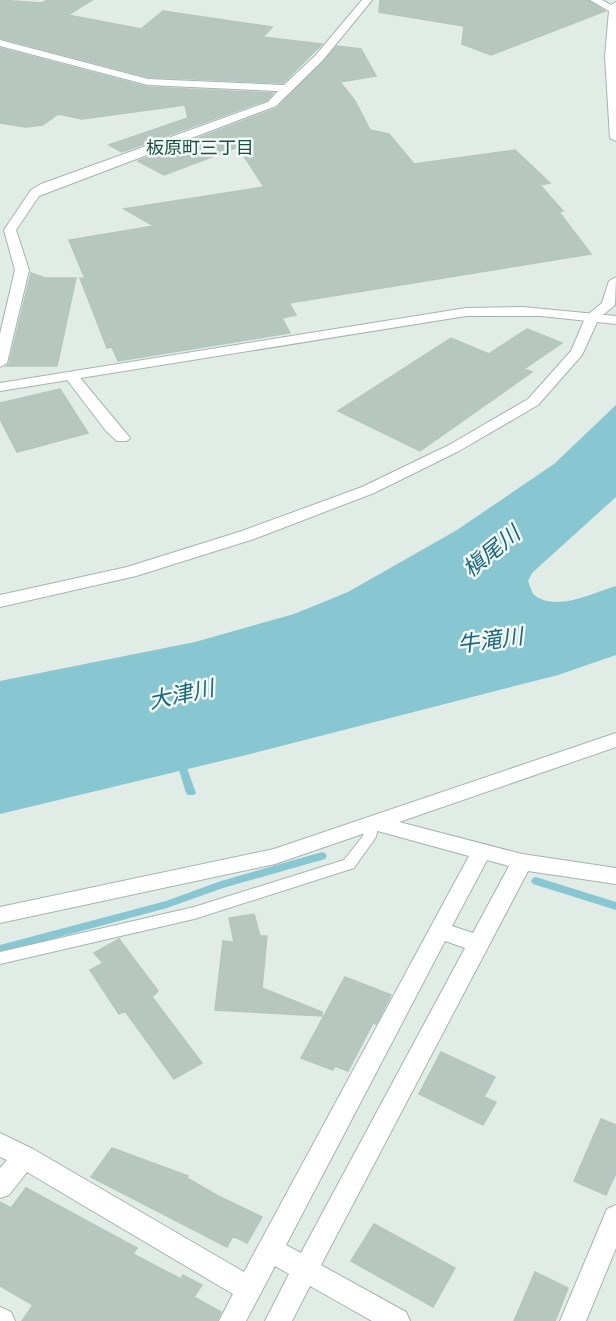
<svg xmlns="http://www.w3.org/2000/svg" width="616" height="1321" font-family="Ubuntu,'Noto Sans JP',sans-serif">
<style>
.water{fill:#88c6d2}
.lines{fill:none;stroke-linecap:round;stroke-linejoin:round}
.stream{fill:#88c6d2;fill-rule:evenodd}
.building{fill:#b6c7c0;stroke:#b3c6bf;stroke-width:1.5}
.service-casing{stroke:#a4b4ae;stroke-width:2}
.minor-casing{stroke:#a4b4ae;stroke-width:2}
.tertiary-casing{stroke:#a4b4ae;stroke-width:2}
.service{fill:#fff;fill-rule:evenodd}
.minor{fill:#fff;fill-rule:evenodd}
.tertiary{fill:#fff;fill-rule:evenodd}
.labels{text-anchor:middle;stroke-width:5;stroke-linejoin:round;paint-order:stroke}
.far-neighbourhood-label{font-size:18px;fill:#1c5044;stroke:#f2f8f5}
.water-label{font-size:22px;font-style:italic;fill:#1a687a;stroke:#f2f8f5}
</style>
<rect width="100%" height="100%" fill="#e1ece7"/>
<path class="water" d="M616,405V497L532,573L528,581L533,594C555,613 592,593 616,586V655L558,675L242,756L0,814V681L195,642L294,614L348,592L457,530L554,464Z"/>
<g class="lines">
<path class="stream" d="M180,757L183,758L184,760L196,793L194,795H188L186,793L176,760L177,758Z
M322,852L325,853L327,856L325,859L223,888L167,908L0,953V945L166,901L221,881Z
M536,877L616,902V910L533,884L531,881L533,878Z"/>
</g>
<path class="building" d="M0,0L42,3L47,0H92L68,15L141,29L163,11L272,27L263,37L322,44L283,83L148,77L0,38Z
M380,0H588L605,11L491,55L462,44L464,26L379,12Z
M337,46L361,49L376,76L340,82L355,101L370,130L389,134L414,164L515,150L550,183L540,185L563,211L559,212L591,254L289,303L296,315L282,318L290,333L118,361L112,347L107,348L80,278L85,279L69,240L154,226L124,209L264,187L238,147L164,175L138,161L277,108Z
M0,48L147,87L273,93L267,100L122,152L109,145L188,118L185,105L82,119L58,114L43,125L26,127L0,123Z
M31,273L45,278H76L57,366H6L9,364Z
M527,329L562,343L524,369L532,372L420,451L338,411L451,338L489,354Z
M60,389L88,433L17,452L0,419V403Z
M254,914L260,936H267L262,988L322,1012V1016L215,1010L223,941L234,942L229,918Z
M119,939L158,991L152,997L202,1063L174,1079L125,1011L119,1014L90,970L103,963L94,953Z
M345,977L391,995L376,1024L373,1023L348,1071L335,1066L333,1070L301,1058Z
M441,1052L495,1077L484,1097L496,1102L483,1125L419,1094Z
M601,1119L616,1125V1173L606,1195L574,1181Z
M112,1148L188,1176L187,1178L218,1196L262,1217L247,1243L233,1236L227,1247L91,1177Z
M26,1188L137,1248L133,1254L181,1279L183,1275L202,1285L194,1297L221,1312L217,1321H22L33,1305L0,1286V1202L11,1208Z
M374,1224L455,1268L433,1307L351,1261Z
M535,1272L568,1288L555,1321H514Z"/>
<g class="lines">
<g class="service-casing">
<path id="service" d="M372,817L377,818L379,822L376,837L354,868L194,919L0,964V952L194,907L344,860L363,836L367,818Z"/>
</g>
<g class="minor-casing">
<path id="minor" d="M362,0H372L323,60L276,106L39,196L16,230L29,270L7,363L0,367V334L15,270L4,230L31,190L41,184L268,102L278,91L148,85L0,46V40L148,79L284,85L315,56Z
M590,0H602L611,5L616,2V141L610,138L605,56L609,11Z
M616,277L615,305L599,318L582,355L538,405L459,451L374,493L254,539L136,576L0,607V595L127,567L242,531L362,487L449,445L528,399L571,351L586,316L602,303L609,281Z
M72,373L77,374L130,438L127,441H117L106,431L65,377Z
M616,733V747L399,822L522,854L616,868V884L528,871L321,1265L406,1312L410,1321H372L310,1286L292,1321H265L289,1274L275,1266L246,1321H219L233,1294L27,1172L9,1195L0,1198V1168L7,1160L0,1157V1133L33,1149L244,1272L469,856L374,830L275,864L0,923V907L274,849ZM487,860L509,866L473,933L452,926ZM445,941L465,948L301,1253L286,1245Z
M616,1205V1248L586,1321H560L607,1209Z
M0,1307L11,1312L15,1321H0Z"/>
</g>
<g class="tertiary-casing">
<path id="tertiary" d="M523,307L616,316V324L541,316H466L0,391V383L466,308Z"/>
</g>
<use href="#service" class="service"/>
<use href="#minor" class="minor"/>
<use href="#tertiary" class="tertiary"/>
</g>
<g class="labels">
<g class="far-neighbourhood-label">
<text x="200" y="154">板原町三丁目</text>
</g>
<g class="water-label">
<text transform="translate(491 551) rotate(-39)" y="8">槇尾川</text>
<text transform="translate(490 640) rotate(-8)" y="8">牛滝川</text>
<text transform="translate(181 694) rotate(-12)" y="8">大津川</text>
</g>
</g>
</svg>
